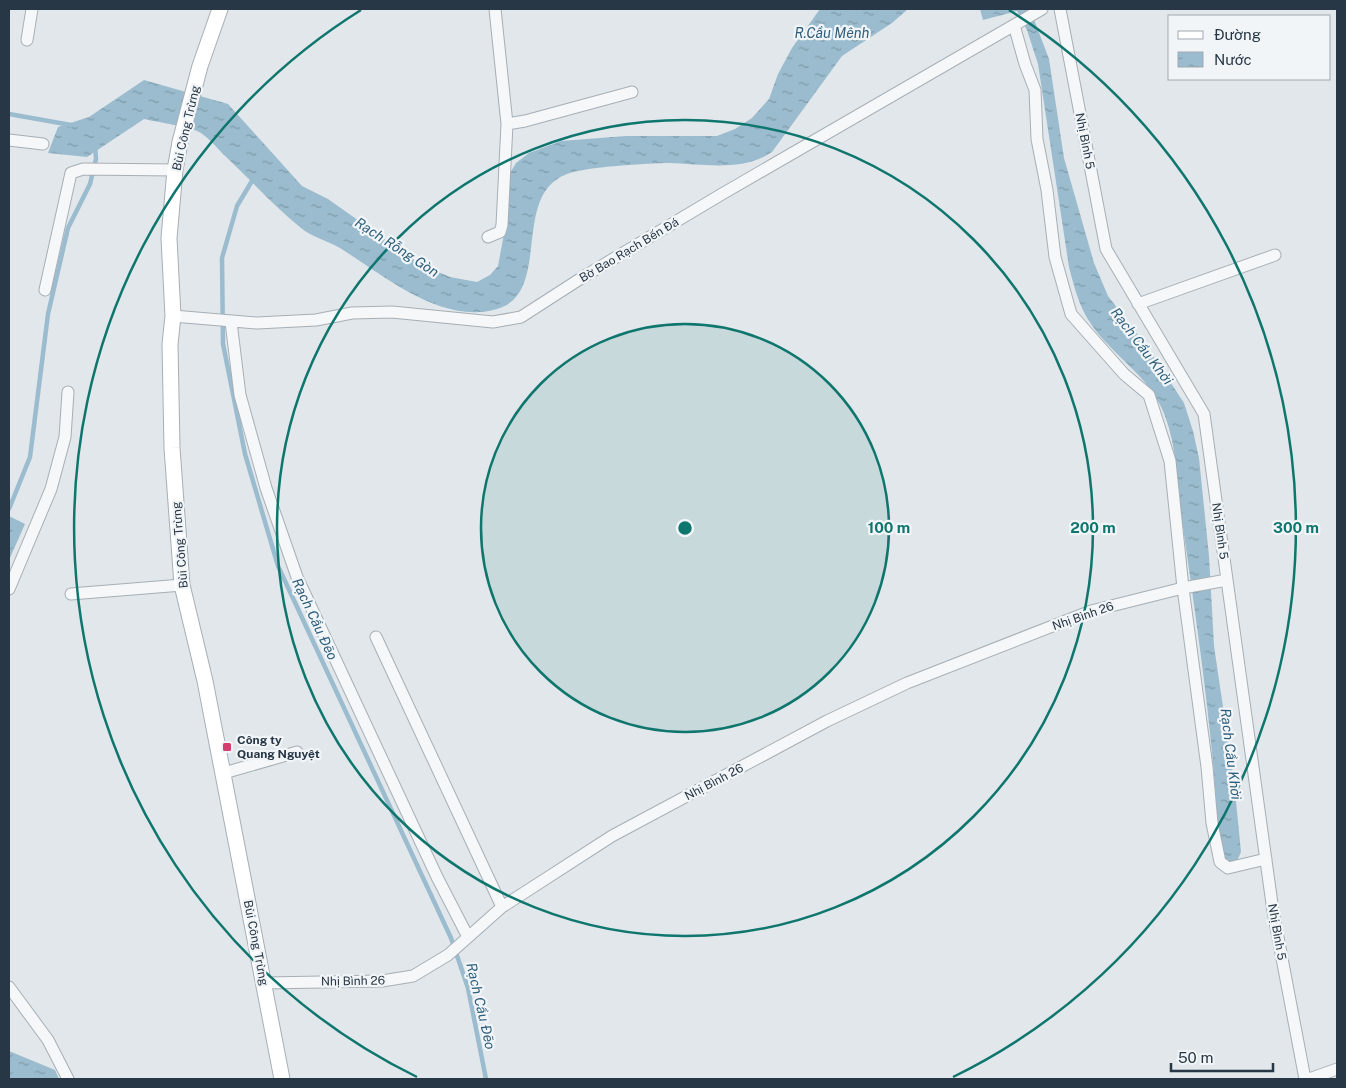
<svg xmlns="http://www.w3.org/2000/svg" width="1346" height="1088" font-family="'Public Sans',sans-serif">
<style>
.water{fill:url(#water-ripples)}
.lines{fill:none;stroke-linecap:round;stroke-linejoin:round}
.stream{stroke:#9abcce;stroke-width:4.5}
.street-casing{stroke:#a6afb6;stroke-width:13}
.secondary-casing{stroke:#a6afb6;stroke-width:17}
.street{stroke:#f5f7f9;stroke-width:11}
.secondary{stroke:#fff;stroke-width:15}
.ring{fill:none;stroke:#0f766e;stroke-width:2.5}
.poi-dot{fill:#d93d70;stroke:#f1f5f8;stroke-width:2}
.labels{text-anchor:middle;stroke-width:4.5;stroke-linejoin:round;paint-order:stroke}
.street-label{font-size:12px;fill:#283745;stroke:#f1f5f8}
.poi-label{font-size:12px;font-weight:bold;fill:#283745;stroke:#f1f5f8;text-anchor:start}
.water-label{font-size:14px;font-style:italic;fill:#2e5f7c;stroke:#f1f5f8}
.centre{fill:#0f766e;stroke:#f1f5f8;stroke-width:2.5}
.ring-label{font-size:15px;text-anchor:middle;font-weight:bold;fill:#0f766e;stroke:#f1f5f8;stroke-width:4.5;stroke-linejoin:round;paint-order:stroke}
</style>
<defs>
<pattern id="water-ripples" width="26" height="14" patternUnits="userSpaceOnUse" patternTransform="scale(1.25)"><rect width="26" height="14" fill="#9abcce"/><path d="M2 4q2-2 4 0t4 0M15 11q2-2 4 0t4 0" fill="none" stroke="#7e9aa9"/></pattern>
</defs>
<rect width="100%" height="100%" fill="#e1e7eb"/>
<path class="water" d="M820,9H908L892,23L842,56L772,152C743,172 703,164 669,163C649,163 584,167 567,174C510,195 553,293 497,309C441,325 385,276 340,248C328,241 312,237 301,228C274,206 250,179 224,155C217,148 210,139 201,133C193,127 156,122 144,119L87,157L48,153L58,127L89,117L144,80L228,104L302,186L328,199L420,264L450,277L477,282L490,275L498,266L503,239L509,175L516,163L529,153L561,141L626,136H717L735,129L752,118L769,99L778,74L792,48Z
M980,9H1030L1049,59L1064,158L1094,263L1108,296L1150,351L1184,403L1193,431L1199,458L1209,556L1214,646L1234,781L1241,852L1237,861H1223L1219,854C1215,747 1199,640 1184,534C1177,494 1179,449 1163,411C1148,375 1112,355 1091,324C1079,307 1074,286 1069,267L1038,64L1027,30L1017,11L983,20Z
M9,516L25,524L9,560Z
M9,1051L55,1070L59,1079H9Z"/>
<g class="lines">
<path class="stream" d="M9,114L71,125
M255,176L237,206L222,258L223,344L245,454L278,566L451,938L468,988L486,1079
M9,509L30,457L48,314L68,228L90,184L96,159L95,145"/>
<g class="street-casing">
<path id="street" d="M495,9L507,124L525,121L632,92
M1060,9L1106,249L1204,414L1273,911L1305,1079
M1014,25L1025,64L1035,90L1037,139L1047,190L1055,257L1071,314L1124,374L1149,395L1170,461L1183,588L1207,767L1212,823L1220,862L1228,868L1266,859
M27,40L32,9
M9,140L43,144
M488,237L500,232L502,225L507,124
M45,290L71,173L83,169L175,170
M1138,304L1275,255
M173,316L257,323L316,320L352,313L392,312L493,322L521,317L583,277L722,194L1042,9
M231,322L240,395L266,488L297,577L437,877L468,937
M9,589L51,489L65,437L68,392
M71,594L182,585
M376,637L502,907
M224,773L297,752
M264,983L382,981L413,976L448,955L502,907L612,836L827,721L907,683L1091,611L1183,588L1227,580
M9,987L48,1040L68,1079
M1309,1079L1337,1069"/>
</g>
<g class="secondary-casing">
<path id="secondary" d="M220,9L200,66L180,142L175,170L169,238L173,316L170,344L172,448L182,585L205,681L282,1079"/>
</g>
<use href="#street" class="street"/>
<use href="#secondary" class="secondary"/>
</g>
<circle cx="685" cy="528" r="204" fill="#0f766e" fill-opacity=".12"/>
<g class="ring">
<circle cx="685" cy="528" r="204"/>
<circle cx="685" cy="528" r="408"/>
<path d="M417 1077A611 611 0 0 1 361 10M1009 10A611 611 0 0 1 953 1077"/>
</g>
<rect class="poi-dot" x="222" y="742" width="10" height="10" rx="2.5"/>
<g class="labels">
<g class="street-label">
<text transform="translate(186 128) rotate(-77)" y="4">Bùi Công Trừng</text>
<text transform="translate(1085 141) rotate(79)" y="4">Nhị Bình 5</text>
<text transform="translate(629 250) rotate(-31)" y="4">Bờ Bao Rạch Bến Đá</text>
<text transform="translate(1220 531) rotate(82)" y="4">Nhị Bình 5</text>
<text transform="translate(180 545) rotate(-95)" y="4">Bùi Công Trừng</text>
<text transform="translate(1083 616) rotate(-19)" y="4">Nhị Bình 26</text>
<text transform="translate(714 782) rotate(-28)" y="4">Nhị Bình 26</text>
<text transform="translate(1277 932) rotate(80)" y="4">Nhị Bình 5</text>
<text transform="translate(256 943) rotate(79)" y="4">Bùi Công Trừng</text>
<text transform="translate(353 981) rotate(-1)" y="4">Nhị Bình 26</text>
</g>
<g class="poi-label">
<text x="237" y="744">Công ty<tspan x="237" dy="14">Quang Nguyệt</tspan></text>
</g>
<g class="water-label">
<text x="832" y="38">R.Cầu Mênh</text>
<text transform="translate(397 247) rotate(33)" y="5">Rạch Rỗng Gòn</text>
<text transform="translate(1142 346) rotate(53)" y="5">Rạch Cầu Khởi</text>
<text transform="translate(315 619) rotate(65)" y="5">Rạch Cầu Đẽo</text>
<text transform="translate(1231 754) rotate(83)" y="5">Rạch Cầu Khởi</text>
<text transform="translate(481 1006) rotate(77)" y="5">Rạch Cầu Đẽo</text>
</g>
</g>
<circle cx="685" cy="528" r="8" class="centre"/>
<g class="ring-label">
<text x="889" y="533">100 m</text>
<text x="1093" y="533">200 m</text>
<text x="1296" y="533">300 m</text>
</g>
<rect width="1346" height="1088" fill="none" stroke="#283745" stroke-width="20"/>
<rect x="1168" y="15" width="162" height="65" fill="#f1f5f8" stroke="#a1a9b0"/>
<rect x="1178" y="31" width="25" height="8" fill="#ffffff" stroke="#a1a9b0"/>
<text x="1214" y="40" font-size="15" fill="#283745">Đường</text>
<rect x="1178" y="52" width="25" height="15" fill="url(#water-ripples)" stroke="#a1a9b0"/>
<text x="1214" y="65" font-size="15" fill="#283745">Nước</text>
<path d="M1171 1063v8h102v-8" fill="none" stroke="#283745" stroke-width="2.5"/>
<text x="1178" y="1063" font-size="15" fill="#283745" stroke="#f1f5f8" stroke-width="4" paint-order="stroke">50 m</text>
</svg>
